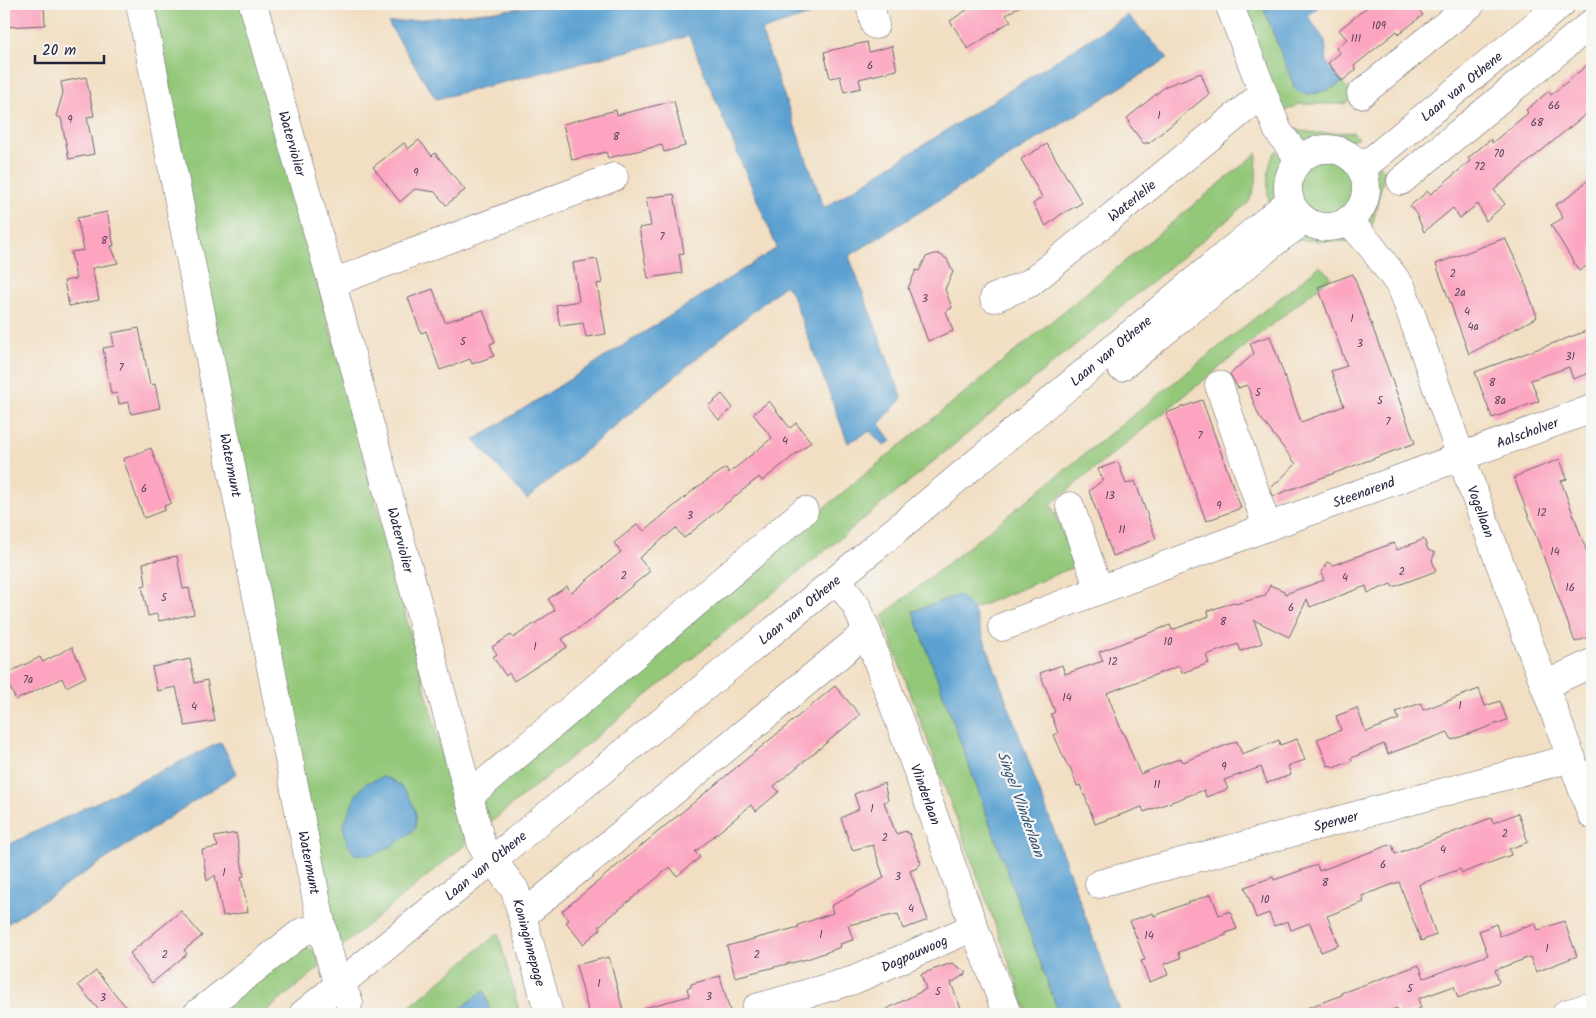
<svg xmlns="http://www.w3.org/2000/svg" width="1596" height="1018" font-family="Kalam,sans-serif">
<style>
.green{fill:#93c879;stroke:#5a755a}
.water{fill:#5ca1d1;stroke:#3f6286}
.building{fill:#fca4c0}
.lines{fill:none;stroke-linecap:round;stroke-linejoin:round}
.street-casing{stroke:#6b646b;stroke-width:29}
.secondary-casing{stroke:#6b646b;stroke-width:29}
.street{stroke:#fff;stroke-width:28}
.secondary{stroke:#fff;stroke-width:28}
.labels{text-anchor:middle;stroke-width:4.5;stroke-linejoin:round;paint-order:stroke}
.number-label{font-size:11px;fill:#58425c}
.street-label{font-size:14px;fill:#22223b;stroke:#f6f6f2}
.water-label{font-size:15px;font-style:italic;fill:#395577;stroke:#f6f6f2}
</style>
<rect width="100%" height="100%" fill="#f6f6f2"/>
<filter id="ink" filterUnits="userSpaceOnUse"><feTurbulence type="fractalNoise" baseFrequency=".02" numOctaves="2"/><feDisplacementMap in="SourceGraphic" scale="10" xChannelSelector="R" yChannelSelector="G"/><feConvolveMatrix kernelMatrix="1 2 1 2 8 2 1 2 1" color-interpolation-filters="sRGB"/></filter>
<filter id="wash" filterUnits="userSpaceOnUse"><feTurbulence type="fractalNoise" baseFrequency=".0096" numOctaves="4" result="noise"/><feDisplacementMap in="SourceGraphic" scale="20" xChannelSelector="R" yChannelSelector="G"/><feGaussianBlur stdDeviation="1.12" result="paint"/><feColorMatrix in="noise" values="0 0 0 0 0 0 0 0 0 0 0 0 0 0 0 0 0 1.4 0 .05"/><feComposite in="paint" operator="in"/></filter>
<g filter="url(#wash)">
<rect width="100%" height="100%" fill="#f2dfc3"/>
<path class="green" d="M154,4H244L466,844L340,948L334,937Z
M1239,4H1262L1295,89C1298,91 1302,93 1306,94C1318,94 1333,89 1342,82L1354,97L1345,104H1299L1279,114Z
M1291,129L1315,133L1353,132L1359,138L1337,143L1323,141L1312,142L1288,132Z
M1277,150L1281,158L1283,169L1279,182L1280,191L1273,205L1269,203C1267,187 1266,162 1277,150Z
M1257,153L1256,182L1249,202L827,549L491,822L478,796L802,526Z
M1298 186a29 29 0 1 1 58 0a29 29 0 1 1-58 0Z
M1379,164L1385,171L1372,226L1369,229L1364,217L1371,195V183Z
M1309,227L1325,230L1338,228L1355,242L1294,240Z
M1320,266L1331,277L1051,504L1076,566L973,609L959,595L913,611L1059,1014H1028L882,616Z
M498,933L520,1014H491L484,990L454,1014H401Z
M303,944L316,953L320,967L263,1014H210Z"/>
<path class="water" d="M558,4H822L824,10L761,31L824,208L1128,15L1168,58L849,256L902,398L879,424L891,441L884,446L870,431L848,443L791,292L785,285L527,499L474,440L777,248L689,36L436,99L388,23Z
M1262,4H1322L1308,16L1325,41L1327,63L1342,82C1333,89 1318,94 1306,94C1302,93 1298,91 1295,89Z
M959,595L973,609L1121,1014H1059L913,611Z
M221,742L237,773L4,926V847Z
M383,777C400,781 412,796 416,814C417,818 415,825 415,829C403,839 382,855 366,855C362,855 358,854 354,854L347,843L343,826L356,795L366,783Z
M484,990L491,1014H454Z"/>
<g id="blocks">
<path class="building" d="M4,4H44L45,25L4,27Z
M976,4H1023L1006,15L1011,21L968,49L950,21Z
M1371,4H1414L1423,15L1399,34L1397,31L1354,66L1356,70L1342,81L1328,63L1340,53L1336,48L1347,39L1339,30Z
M867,42L869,52L892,46L897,70L859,79L861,88L844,92L840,76L830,78L824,52Z
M1592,61V109L1494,190L1505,204L1486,221L1478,204L1460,218L1453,208L1424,232L1417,215L1410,206L1428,191L1431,194L1470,161L1468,158L1491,139L1492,143L1528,113L1526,110L1549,91L1551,95Z
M1201,73L1209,94L1148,144L1147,142L1144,144L1128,123L1130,122L1127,118L1166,86Z
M86,77L94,116L87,117L94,154L69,159L61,118L56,116L63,93L61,82Z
M674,101L685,146L664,152L662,145L608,158L606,152L572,160L563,124L616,110L617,115Z
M419,140L432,156L435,153L465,190L446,205L435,192L415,189L400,202L373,167L404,143L408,149Z
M1047,144L1082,203L1060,215L1046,226L1033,204L1042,197L1021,159Z
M1592,177V263L1579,271L1551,225L1563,218L1555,205L1567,198Z
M674,194L684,253L679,254L682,273L648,278L639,228L651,226L646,198Z
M107,212L114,246H111L118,263L92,268L99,300L69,306L64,281L76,279L71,252L84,250L77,218Z
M1505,238L1522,274L1537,317L1469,354L1436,264Z
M934,254H939L947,259L953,272L945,289L952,308L946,311L953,331L928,341L908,288L916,270L919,271L926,257Z
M597,259L602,283L597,284L606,334L586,337L583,323L560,326L556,305L579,301L573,263Z
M1353,274L1415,443L1273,496L1270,489L1296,464L1259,416L1247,385L1238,388L1230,374L1254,354L1250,343L1270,336L1301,422L1344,406L1331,371L1347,366L1318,287Z
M433,289L445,322L483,310L495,342L490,344L494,356L472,364L470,359L440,370L426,331L421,333L408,298Z
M139,328L150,385L155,384L160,408L131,414L129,402L119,404L117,393L111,394L103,348L114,346L112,333Z
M1592,329V372L1573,379L1569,367L1531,380L1539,401L1492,418L1475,372Z
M722,394L733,408L719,420L708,406Z
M1202,400L1241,508L1206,521L1166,413Z
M769,401L790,428L796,423L811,442L762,481L759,477L684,538L676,528L639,558L650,571L591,620L562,639L567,647L514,681L509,673L506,676L493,657L497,654L492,647L511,635L513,638L555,610L548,599L567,586L571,593L621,552L614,543L638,524L644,531L696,488L726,468L729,473L772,438L753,414Z
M151,448L171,503L164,506L165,510L144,518L123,459Z
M1560,459L1567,479L1561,481L1592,566V636L1575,642L1514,477Z
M1118,462L1126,484L1135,481L1156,539L1113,556L1089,491L1103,480L1098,469Z
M1424,539L1428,550L1435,553L1432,560L1436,571L1393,587L1391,584L1368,593L1366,586L1310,607L1307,599L1289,637L1254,620L1262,643L1241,651L1238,644L1206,655L1209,663L1182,673L1179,666L1107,693L1122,732H1123L1140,774L1181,758L1183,762L1237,741L1242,754L1279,740L1280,745L1297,739L1305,760L1288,766L1291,775L1267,783L1261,767L1224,780L1228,789L1206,797L1204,790L1144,812L1142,807L1095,824L1081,785L1077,786L1070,767H1068L1054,735L1058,733L1051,714L1055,712L1040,673L1062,665L1065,674L1103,661L1099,652L1170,625L1172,630L1209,616L1208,611L1234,602L1235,604L1265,596L1270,585L1284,591L1285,594L1324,580L1321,573L1327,562L1333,565L1394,543L1397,550Z
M177,556L183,589L189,588L194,614L159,621L157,614L148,616L142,586L146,585L143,563Z
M72,647L86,677L66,687L62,678L16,700L4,675L40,657L43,662Z
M190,659L195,683L207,680L215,721L185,726L176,687L157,691L152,667Z
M835,686L860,715L774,786L779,792L756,811L751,805L695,852L700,857L677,876L670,867L599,926L601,929L583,944L566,922L569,920L562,911Z
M1479,689L1485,706L1500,701L1507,720L1452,740L1448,732L1388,754L1384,744L1351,758L1352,761L1333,768L1331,765L1328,766L1317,739L1341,730L1336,716L1357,708L1366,732L1399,719L1396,712L1421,703L1423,710Z
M884,783L888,800L884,802L896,834L906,831L907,833H909L921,863L917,868L910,871L928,920L903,929L898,914L848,925L853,940L840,944L841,947L807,959L735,977L727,946L799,927L798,925L833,913L831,906L884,878L873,845L852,850L841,818L859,809L854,794Z
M1518,813L1528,842L1509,849L1511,855L1462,873L1460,869L1420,884L1419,885L1436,935L1421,941L1399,882L1362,896L1364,902L1327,916L1339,945L1321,952L1310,923L1291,930L1288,921L1274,926L1269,913L1256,918L1245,887L1273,877L1274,880L1317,865L1319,871L1392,844L1395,854L1491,818L1493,823Z
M236,833L244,876L241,877L248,912L223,916L215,875L207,881L202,850L218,847L214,837Z
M1211,894L1219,915L1230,911L1237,929L1226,933V935L1179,952L1181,958L1164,964L1168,975L1149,982L1141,961L1145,960L1130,921L1153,913L1154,916Z
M181,911L202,936L184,950L187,954L152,983L132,958L133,957L130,953Z
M1564,921L1577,956L1536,972L1530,957L1495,970L1499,982L1458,998L1454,986L1418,999L1421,1008L1405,1014H1399L1397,1008L1378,1014H1296V1012L1342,995L1341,993L1419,965L1424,978L1488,955L1479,931L1496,924L1500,936L1535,923L1538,930Z
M609,957L624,1014H589L576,965Z
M952,963L967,973L951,983L963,1014H877L926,989L921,974Z
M96,971L132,1014H102L78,985Z
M720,976L730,1011L718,1014H645L644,1008L689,996L687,988L691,987V984Z"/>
</g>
</g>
<g filter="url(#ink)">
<use href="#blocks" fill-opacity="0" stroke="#6b646b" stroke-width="1"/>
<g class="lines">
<g class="street-casing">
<g id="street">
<path id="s1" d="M140,4L322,927L333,969L349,1002"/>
<path id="s2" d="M253,4L332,283L469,796L482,846L515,890L549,1014"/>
<path d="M870,4L875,25"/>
<path d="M1229,4L1278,131L1300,160"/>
<path d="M1361,94L1471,4"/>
<path d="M1401,181L1592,23"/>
<path id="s3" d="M1348,220L1371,246L1402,288L1461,457L1592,815"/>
<path d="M332,283L614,177"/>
<path id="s4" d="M994,298L1030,283L1263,94"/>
<path d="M1219,385L1267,527"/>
<path d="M1070,506L1099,590"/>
<path id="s5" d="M837,579L857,607L867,632L974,927L1007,1014"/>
<path id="s6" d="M1002,627L1267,527L1592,409"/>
<path d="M1545,685L1592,663"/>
<path d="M469,796L804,511"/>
<path id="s7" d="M1099,884L1572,758"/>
<path d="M522,916L867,632"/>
<path d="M197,1014L302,932L322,927"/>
<path id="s8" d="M758,1014L756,1008L854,980L974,927"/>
<path d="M1566,1014L1592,1006"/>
</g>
</g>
<g class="secondary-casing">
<g id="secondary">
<circle cx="1327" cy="188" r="39"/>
<path id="s9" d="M1361,169L1561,4"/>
<path d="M1121,367L1281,237L1305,220"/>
<path id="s10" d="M303,1014L837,579L1290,201"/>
</g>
</g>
<use href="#street" class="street"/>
<use href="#secondary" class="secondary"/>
</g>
</g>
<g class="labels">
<g class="number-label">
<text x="1379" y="29">109</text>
<text x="1356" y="42">111</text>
<text x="870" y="69">6</text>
<text x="1554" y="109">66</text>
<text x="1159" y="119">1</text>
<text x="70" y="123">9</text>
<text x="1537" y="126">68</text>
<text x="616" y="140">8</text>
<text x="1499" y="157">70</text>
<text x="1480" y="170">72</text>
<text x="416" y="176">9</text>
<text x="662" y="240">7</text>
<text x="104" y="244">8</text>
<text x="1453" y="277">2</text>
<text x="1460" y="296">2a</text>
<text x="925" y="302">3</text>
<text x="1467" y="315">4</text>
<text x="1352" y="322">1</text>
<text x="1473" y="330">4a</text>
<text x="463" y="345">5</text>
<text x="1360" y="347">3</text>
<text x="1570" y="360">31</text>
<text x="121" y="371">7</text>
<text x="1492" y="386">8</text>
<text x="1258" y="396">5</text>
<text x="1380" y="404">5</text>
<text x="1500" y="404">8a</text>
<text x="1388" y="425">7</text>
<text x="1200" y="439">7</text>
<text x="785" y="444">4</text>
<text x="144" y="492">6</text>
<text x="1110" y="499">13</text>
<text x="1219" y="509">9</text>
<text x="1542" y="516">12</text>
<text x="690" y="519">3</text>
<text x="1122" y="533">11</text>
<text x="1555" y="555">14</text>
<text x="1402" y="575">2</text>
<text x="624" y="579">2</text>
<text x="1345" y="581">4</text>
<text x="1570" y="591">16</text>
<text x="164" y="601">5</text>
<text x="1291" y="611">6</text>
<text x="1223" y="625">8</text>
<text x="1168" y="645">10</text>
<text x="535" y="650">1</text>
<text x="1113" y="665">12</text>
<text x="28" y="683">7a</text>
<text x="1067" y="701">14</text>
<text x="1460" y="709">1</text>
<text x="194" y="710">4</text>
<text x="1224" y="770">9</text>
<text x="1157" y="788">11</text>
<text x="872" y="812">1</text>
<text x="1505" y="837">2</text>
<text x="885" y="841">2</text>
<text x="1443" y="853">4</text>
<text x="1383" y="868">6</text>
<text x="224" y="876">1</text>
<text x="898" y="880">3</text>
<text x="1325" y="886">8</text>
<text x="1265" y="903">10</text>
<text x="911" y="912">4</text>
<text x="821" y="938">1</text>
<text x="1149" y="939">14</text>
<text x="1547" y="952">1</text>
<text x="165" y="958">2</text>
<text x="757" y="958">2</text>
<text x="599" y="987">1</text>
<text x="1410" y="992">5</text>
<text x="938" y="995">5</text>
<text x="709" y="1000">3</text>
<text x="103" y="1001">3</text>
</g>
<g class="street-label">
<text dy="5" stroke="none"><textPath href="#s9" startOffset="130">Laan van Othene</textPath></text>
<text dy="5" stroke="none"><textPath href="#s2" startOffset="145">Waterviolier</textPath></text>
<text dy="5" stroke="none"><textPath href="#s4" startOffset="170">Waterlelie</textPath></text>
<text dy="5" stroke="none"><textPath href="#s10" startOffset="1045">Laan van Othene</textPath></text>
<text dy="5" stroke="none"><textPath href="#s6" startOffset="560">Aalscholver</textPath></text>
<text dy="5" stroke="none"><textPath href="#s1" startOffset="470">Watermunt</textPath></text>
<text dy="5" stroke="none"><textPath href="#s6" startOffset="386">Steenarend</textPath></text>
<text dy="5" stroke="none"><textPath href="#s3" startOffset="324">Vogellaan</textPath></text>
<text dy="5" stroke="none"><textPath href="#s2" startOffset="556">Waterviolier</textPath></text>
<text dy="5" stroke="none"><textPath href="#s10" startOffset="640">Laan van Othene</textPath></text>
<text dy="5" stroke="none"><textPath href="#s5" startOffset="234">Vlinderlaan</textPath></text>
<text dy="5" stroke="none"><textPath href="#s7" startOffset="245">Sperwer</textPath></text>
<text dy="5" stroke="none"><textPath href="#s1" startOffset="875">Watermunt</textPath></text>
<text dy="5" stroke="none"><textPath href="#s10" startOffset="235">Laan van Othene</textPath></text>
<text dy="5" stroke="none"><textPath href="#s2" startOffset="982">Koninginnepage</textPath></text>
<text dy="5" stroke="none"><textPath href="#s8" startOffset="174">Dagpauwoog</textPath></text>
</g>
<g class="water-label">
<text transform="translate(1021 804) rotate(70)" y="5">Singel Vlinderlaan</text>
</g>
</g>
<rect width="1596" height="1018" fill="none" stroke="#f6f6f2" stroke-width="20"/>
<path d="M35 55v8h69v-8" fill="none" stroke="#22223b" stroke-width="2.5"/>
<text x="42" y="55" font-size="15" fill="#22223b" stroke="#f6f6f2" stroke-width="4" paint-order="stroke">20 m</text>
</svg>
